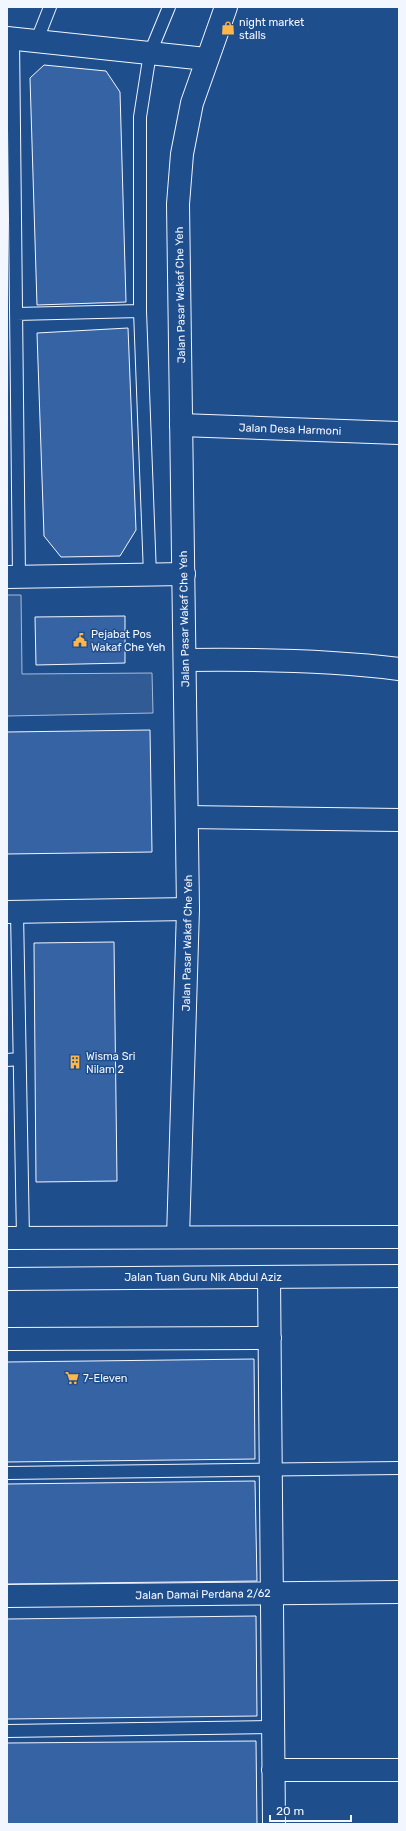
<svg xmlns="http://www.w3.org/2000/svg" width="406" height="1831" font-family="Rubik,sans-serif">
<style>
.built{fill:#305b95;stroke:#a8bbd7}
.building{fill:#3563a3;stroke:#f2f6ff}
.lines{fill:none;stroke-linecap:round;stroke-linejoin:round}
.service-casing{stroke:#f2f6ff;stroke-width:14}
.minor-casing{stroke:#f2f6ff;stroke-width:24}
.tertiary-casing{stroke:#f2f6ff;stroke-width:24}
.primary-casing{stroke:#f2f6ff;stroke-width:24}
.service{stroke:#1f4e8c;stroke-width:12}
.minor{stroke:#1f4e8c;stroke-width:22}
.tertiary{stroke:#1f4e8c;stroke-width:22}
.primary{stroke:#1f4e8c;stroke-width:22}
.labels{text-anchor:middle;stroke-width:3;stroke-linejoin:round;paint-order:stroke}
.poi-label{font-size:11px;fill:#f2f6ff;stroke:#1f4e8c;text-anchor:start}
.street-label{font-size:11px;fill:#f2f6ff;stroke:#1f4e8c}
</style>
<rect width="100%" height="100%" fill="#1f4e8c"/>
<path class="built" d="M7,595H21L22,674L152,673L153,713L7,716Z"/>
<path class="building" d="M44,65L106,71L120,92L126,302L37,305L30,78Z
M128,328L136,530L120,556L61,557L44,536L37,333Z
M125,616V663L36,665L35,617Z
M150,730L152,852L7,854V732Z
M114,942L117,1181L36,1182L34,943Z
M254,1359L255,1459L7,1462V1362Z
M255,1481L257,1581L7,1584V1484Z
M256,1616L257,1716L7,1719V1619Z
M256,1741L257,1824H7V1743Z"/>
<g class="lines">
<g class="service-casing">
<path id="service" d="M13,39L19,577
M37,40L50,7
M16,314L140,311
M150,575L140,311V117L150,53L169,7
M17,912L23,1238
M7,1060L19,1059
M7,1473L399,1468
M7,1731L273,1727"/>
</g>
<g class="minor-casing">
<path id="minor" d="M7,38L206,59
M181,425L399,433
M7,577L184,574
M185,660C257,659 328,660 399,669
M187,817L399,820
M7,912L188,909
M269,1277L274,1824
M7,1339L270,1338
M7,1596L399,1592
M273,1770H399"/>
</g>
<g class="tertiary-casing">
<path id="tertiary" d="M178,1237L188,909L178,204L182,154L192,103L226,7"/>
</g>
<g class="primary-casing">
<path id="primary" d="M7,1238L399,1237
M7,1279L399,1276"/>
</g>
<use href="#service" class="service"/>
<use href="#minor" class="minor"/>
<use href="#tertiary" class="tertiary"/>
<use href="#primary" class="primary"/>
</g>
<defs>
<g id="shop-bare" transform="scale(1.08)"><path d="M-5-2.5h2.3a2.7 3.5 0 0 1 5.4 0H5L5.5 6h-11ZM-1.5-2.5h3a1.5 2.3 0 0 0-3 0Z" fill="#ffb74d" stroke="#1f4e8c" stroke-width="2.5" paint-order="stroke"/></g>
<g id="civic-bare" transform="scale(1.08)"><path d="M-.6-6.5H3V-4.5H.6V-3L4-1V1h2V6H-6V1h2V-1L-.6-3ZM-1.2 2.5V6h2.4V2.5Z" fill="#ffb74d" stroke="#1f4e8c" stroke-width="2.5" paint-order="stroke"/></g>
<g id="building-bare" transform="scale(1.08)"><path d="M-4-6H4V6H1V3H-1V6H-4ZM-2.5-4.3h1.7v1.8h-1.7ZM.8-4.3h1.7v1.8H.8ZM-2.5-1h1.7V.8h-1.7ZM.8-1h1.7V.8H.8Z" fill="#ffb74d" stroke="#1f4e8c" stroke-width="2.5" paint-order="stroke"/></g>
<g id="supermarket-bare" transform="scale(1.08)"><path d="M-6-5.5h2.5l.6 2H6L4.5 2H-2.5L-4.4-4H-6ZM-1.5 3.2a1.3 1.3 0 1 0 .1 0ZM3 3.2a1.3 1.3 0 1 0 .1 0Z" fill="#ffb74d" stroke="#1f4e8c" stroke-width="2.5" paint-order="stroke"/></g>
</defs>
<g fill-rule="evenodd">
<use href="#shop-bare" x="228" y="28"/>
<use href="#civic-bare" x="80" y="640"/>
<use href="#building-bare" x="75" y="1062"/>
<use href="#supermarket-bare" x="72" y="1378"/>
</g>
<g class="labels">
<g class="poi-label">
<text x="239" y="26">night market<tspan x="239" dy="13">stalls</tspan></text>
<text x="91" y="638">Pejabat Pos<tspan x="91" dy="13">Wakaf Che Yeh</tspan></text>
<text x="86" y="1060">Wisma Sri<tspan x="86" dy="13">Nilam 2</tspan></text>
<text x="83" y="1382">7-Eleven</text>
</g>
<g class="street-label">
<text transform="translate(180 295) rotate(-91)" y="4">Jalan Pasar Wakaf Che Yeh</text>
<text transform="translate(290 429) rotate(2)" y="4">Jalan Desa Harmoni</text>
<text transform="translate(184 619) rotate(-91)" y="4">Jalan Pasar Wakaf Che Yeh</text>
<text transform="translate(187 943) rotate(-89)" y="4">Jalan Pasar Wakaf Che Yeh</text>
<text x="203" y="1281">Jalan Tuan Guru Nik Abdul Aziz</text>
<text transform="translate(203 1594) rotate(-1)" y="4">Jalan Damai Perdana 2/62</text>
</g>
</g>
<rect width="406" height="1831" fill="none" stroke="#f2f6ff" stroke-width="16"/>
<path d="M270 1815v6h81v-6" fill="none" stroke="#f2f6ff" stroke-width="2"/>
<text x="276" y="1815" font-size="12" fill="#f2f6ff" stroke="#1f4e8c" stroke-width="3" paint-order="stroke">20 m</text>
</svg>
